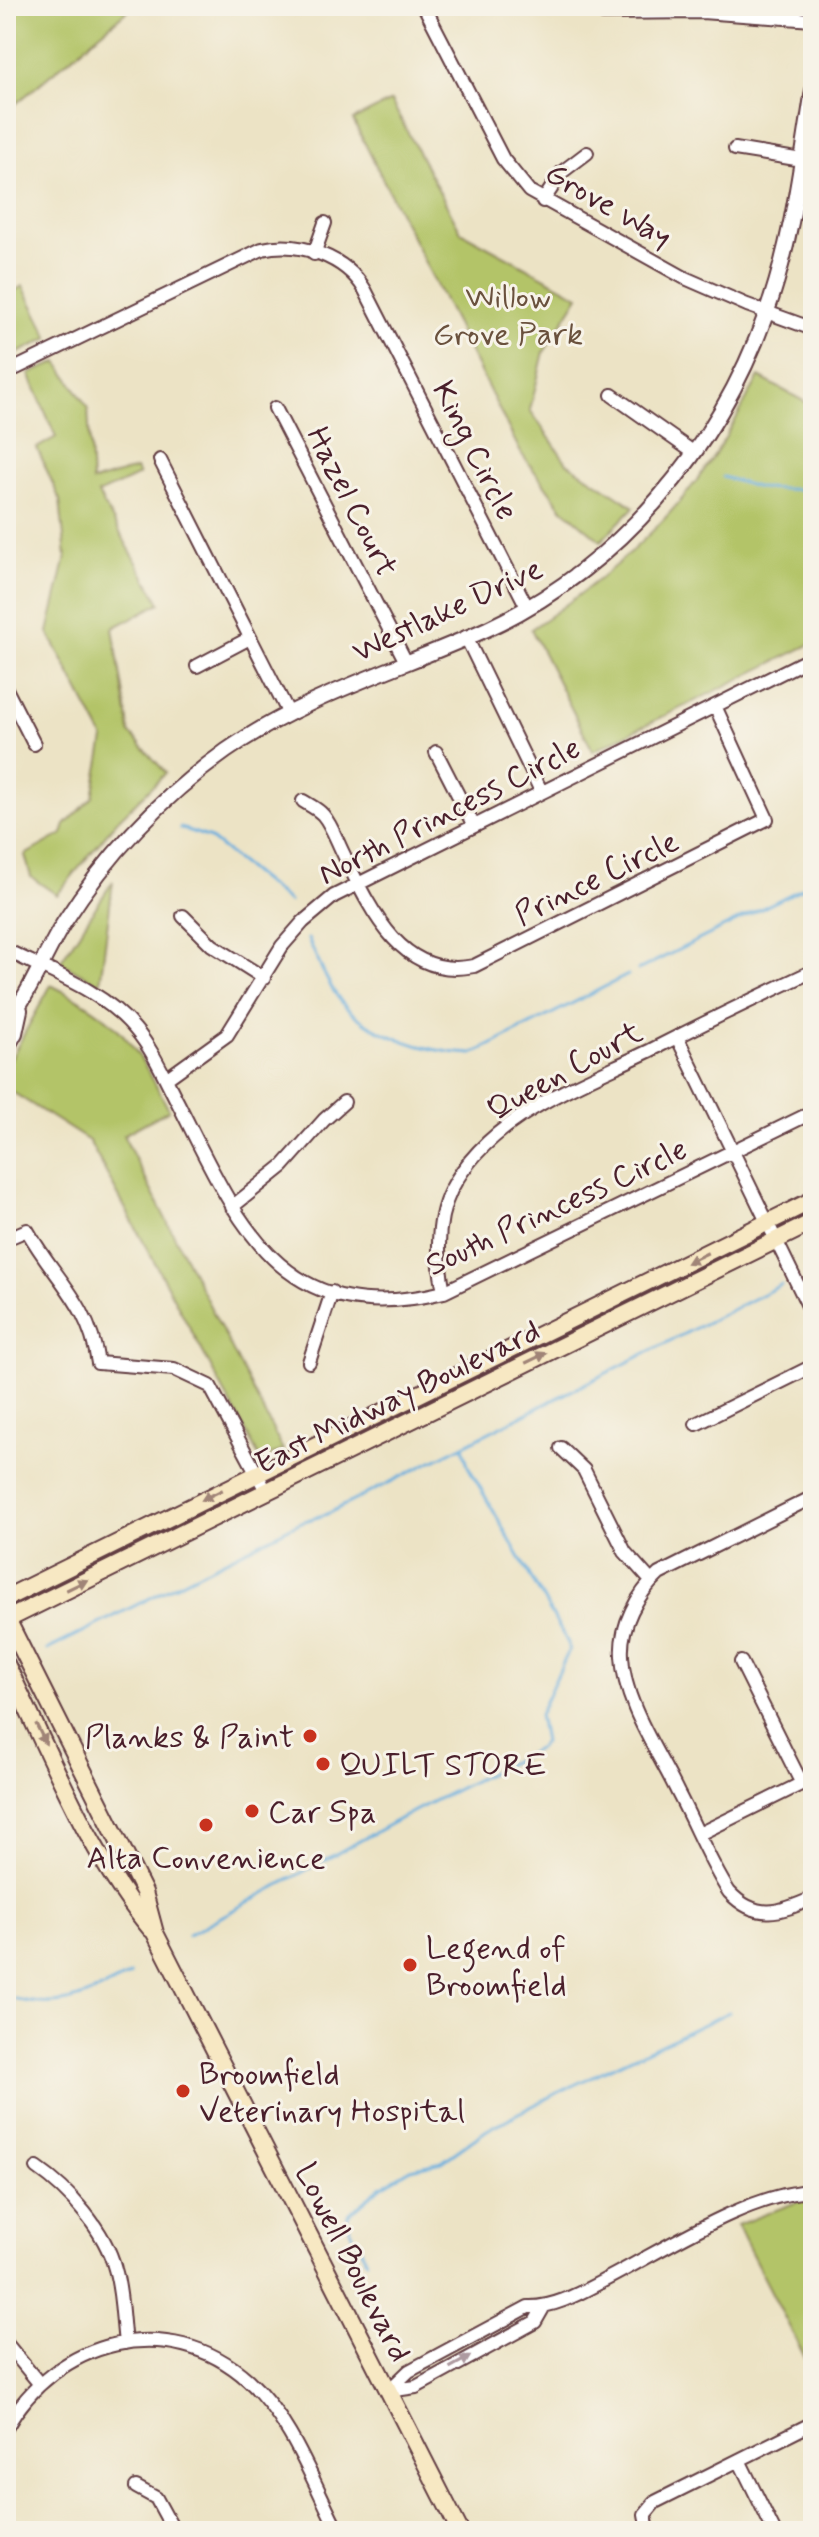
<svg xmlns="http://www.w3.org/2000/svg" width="819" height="2537" font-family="Mynerve,sans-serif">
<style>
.green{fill:#b3c467;stroke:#7e7249;stroke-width:2}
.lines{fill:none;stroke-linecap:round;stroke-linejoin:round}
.stream{stroke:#66addd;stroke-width:3}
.minor-casing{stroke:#623c42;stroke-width:16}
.tertiary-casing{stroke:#623c42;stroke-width:18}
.secondary-casing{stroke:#623c42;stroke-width:20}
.minor{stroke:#fff;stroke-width:12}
.tertiary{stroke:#fff;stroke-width:14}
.secondary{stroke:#f7e8c3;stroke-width:16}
.oneway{fill:#a08477}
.oneway2{fill:#ae9aa0}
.poi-dot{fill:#c8321e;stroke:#f7f3e8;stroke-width:3}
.labels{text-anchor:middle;stroke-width:6;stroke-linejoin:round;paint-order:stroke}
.street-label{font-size:32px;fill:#4a1f2b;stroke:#f7f3e8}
.park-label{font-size:32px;fill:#6a513d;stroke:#f7f3e8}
.poi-label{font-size:32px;fill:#4a1f2b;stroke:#f7f3e8;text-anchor:start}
</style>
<rect width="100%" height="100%" fill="#f7f3e8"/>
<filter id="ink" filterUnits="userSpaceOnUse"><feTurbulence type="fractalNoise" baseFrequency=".0125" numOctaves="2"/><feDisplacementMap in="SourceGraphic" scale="16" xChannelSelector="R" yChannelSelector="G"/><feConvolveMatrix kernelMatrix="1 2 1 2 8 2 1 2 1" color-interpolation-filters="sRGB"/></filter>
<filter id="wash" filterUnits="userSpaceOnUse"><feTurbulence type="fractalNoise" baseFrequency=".006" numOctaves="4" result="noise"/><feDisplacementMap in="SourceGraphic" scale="32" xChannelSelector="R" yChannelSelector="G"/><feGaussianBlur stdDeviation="1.8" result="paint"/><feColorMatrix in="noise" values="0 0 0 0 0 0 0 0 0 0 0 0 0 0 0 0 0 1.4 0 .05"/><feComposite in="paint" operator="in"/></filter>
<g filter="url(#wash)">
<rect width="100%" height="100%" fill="#ece3c5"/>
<path class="green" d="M6,6H133L6,112Z
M391,101L461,232L579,296L544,352L530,410L567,463L634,507L601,541L562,508L521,453L353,120Z
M23,286L49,338L18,353L6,330V295Z
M58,362L88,408L92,482L136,469L139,475L98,494L160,603L113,628L130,733L166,773L117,821L57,895L31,877L25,855L62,834L65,825L93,797L104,739L48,632L66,557L60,500L37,448L56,437L29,374Z
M759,377L813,406V643L593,751L531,629C599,583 663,531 710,462C728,436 743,405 759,377Z
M113,881L100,984L60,962Z
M51,985C123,1021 132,1040 169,1110L123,1135L283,1450L261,1460L89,1141L6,1088V1067Z
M802,2200L813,2201V2373L737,2225Z"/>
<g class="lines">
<path class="stream" d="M723,477L759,488L813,490
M180,828L208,837L289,902
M308,939C317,958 325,979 337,996C362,1034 430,1053 473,1054L628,975
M638,970L813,883
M807,1273L813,1269
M47,1650L301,1522L327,1514L781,1285
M188,1935L416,1810L539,1748L544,1742L539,1715L569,1650L568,1643L468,1466L463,1446
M15,1999C63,2011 87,1996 130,1975
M367,2261L347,2222L348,2215L382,2186L411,2169L442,2162L487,2130L557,2093L729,2012"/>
</g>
</g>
<g filter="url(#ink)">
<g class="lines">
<g class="minor-casing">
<path id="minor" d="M424,6L503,159L529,191L685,278L747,305L813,329
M588,6L603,13L702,12L813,20
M735,149L802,160
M543,201L562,172L587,153
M314,254L325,223
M6,373L262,249C299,240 346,257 365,290L527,607
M612,395L693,452
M275,408L406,662
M160,460L289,714
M466,637L541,791
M197,666L250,638
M6,689L34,744
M436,752L473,824
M303,801C309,805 318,809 323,815C331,824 337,841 343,853C369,907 401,981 474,966L767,819L715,706
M183,916L212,945L264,978
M6,950C50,972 103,990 135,1029C153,1050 165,1078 178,1103C239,1224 281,1332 444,1292L813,1112
M677,1037L813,1316
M166,1079L227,1035L282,946L303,922L334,896L813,657
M232,1207L283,1166L324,1120L344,1102
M6,1239L27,1230C55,1280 89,1302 98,1363L174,1369L210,1386L266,1491
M444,1292C437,1258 435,1222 451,1190C489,1115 583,1084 653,1049C706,1022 759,996 813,971
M309,1362L332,1292
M696,1424L813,1366
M561,1448L584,1470L625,1552L651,1581
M813,1497L659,1574C637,1594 620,1626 622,1656C624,1704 658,1751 678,1793C695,1825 709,1861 729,1892C756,1921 780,1913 813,1898
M741,1662L802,1784
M699,1834L813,1778
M6,2111L7,2112
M37,2168C69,2190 105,2230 115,2269C122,2292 122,2319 125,2343
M6,2343L38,2382
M388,2391L409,2371L528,2307C554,2308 580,2293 603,2281C662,2251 748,2193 813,2191
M388,2391L416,2387L535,2322L543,2308
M6,2428C55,2340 169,2309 248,2380C290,2418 313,2482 338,2531
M739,2460L774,2531
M136,2487L156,2498L174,2531
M648,2531L645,2514L655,2502L813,2423"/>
</g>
<g class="tertiary-casing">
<path id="tertiary" d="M6,1023C31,993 44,954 65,921C107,855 162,797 226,751C306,695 399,669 487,629C618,568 718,449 766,314C792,242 801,165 813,90
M6,1049L15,1033L20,1010"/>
</g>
<g class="secondary-casing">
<path id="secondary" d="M6,1598L813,1200
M6,1617L144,1892L155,1933L460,2531
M6,1620L813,1222
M6,1664C49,1751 89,1856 151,1929"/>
</g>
<use href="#minor" class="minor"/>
<use href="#tertiary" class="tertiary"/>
<use href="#secondary" class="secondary"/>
</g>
<defs><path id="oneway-solid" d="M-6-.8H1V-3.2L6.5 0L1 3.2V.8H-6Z" transform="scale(2)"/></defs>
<g class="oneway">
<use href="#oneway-solid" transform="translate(697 1258) rotate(154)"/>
<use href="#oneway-solid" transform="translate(536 1358) rotate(-26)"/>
<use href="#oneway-solid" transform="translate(212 1495) rotate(154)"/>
<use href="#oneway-solid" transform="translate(77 1585) rotate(-26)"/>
<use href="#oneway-solid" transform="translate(41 1734) rotate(64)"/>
</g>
<use class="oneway2" href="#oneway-solid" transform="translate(460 2362) rotate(-29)"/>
</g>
<g class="poi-dot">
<circle cx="310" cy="1736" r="8"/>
<circle cx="323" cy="1764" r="8"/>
<circle cx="252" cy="1811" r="8"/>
<circle cx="206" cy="1825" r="8"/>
<circle cx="410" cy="1965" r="8"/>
<circle cx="183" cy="2091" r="8"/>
</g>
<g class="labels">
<g class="street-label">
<text transform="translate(609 204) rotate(30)" y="11">Grove Way</text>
<text transform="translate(476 450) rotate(63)" y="11">King Circle</text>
<text transform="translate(353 501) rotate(63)" y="11">Hazel Court</text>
<text transform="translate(447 609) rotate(-25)" y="11">Westlake Drive</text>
<text transform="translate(449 810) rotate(-27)" y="11">North Princess Circle</text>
<text transform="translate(596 877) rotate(-26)" y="11">Prince Circle</text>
<text transform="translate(564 1070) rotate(-29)" y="11">Queen Court</text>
<text transform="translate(556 1206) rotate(-25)" y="11">South Princess Circle</text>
<text transform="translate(397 1396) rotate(-26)" y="11">East Midway Boulevard</text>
<text transform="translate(354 2262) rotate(63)" y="11">Lowell Boulevard</text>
</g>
<g class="park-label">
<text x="508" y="307">Willow<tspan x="508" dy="37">Grove Park</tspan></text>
</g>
<g class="poi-label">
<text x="294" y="1747" text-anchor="end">Planks &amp; Paint</text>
<text x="339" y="1775">QUILT STORE</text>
<text x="268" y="1822">Car Spa</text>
<text x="206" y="1868" text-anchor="middle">Alta Convenience</text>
<text x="426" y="1958">Legend of<tspan x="426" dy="37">Broomfield</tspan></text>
<text x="199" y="2084">Broomfield<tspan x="199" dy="37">Veterinary Hospital</tspan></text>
</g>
</g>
<rect width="819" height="2537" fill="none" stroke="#f7f3e8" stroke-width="32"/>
</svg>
